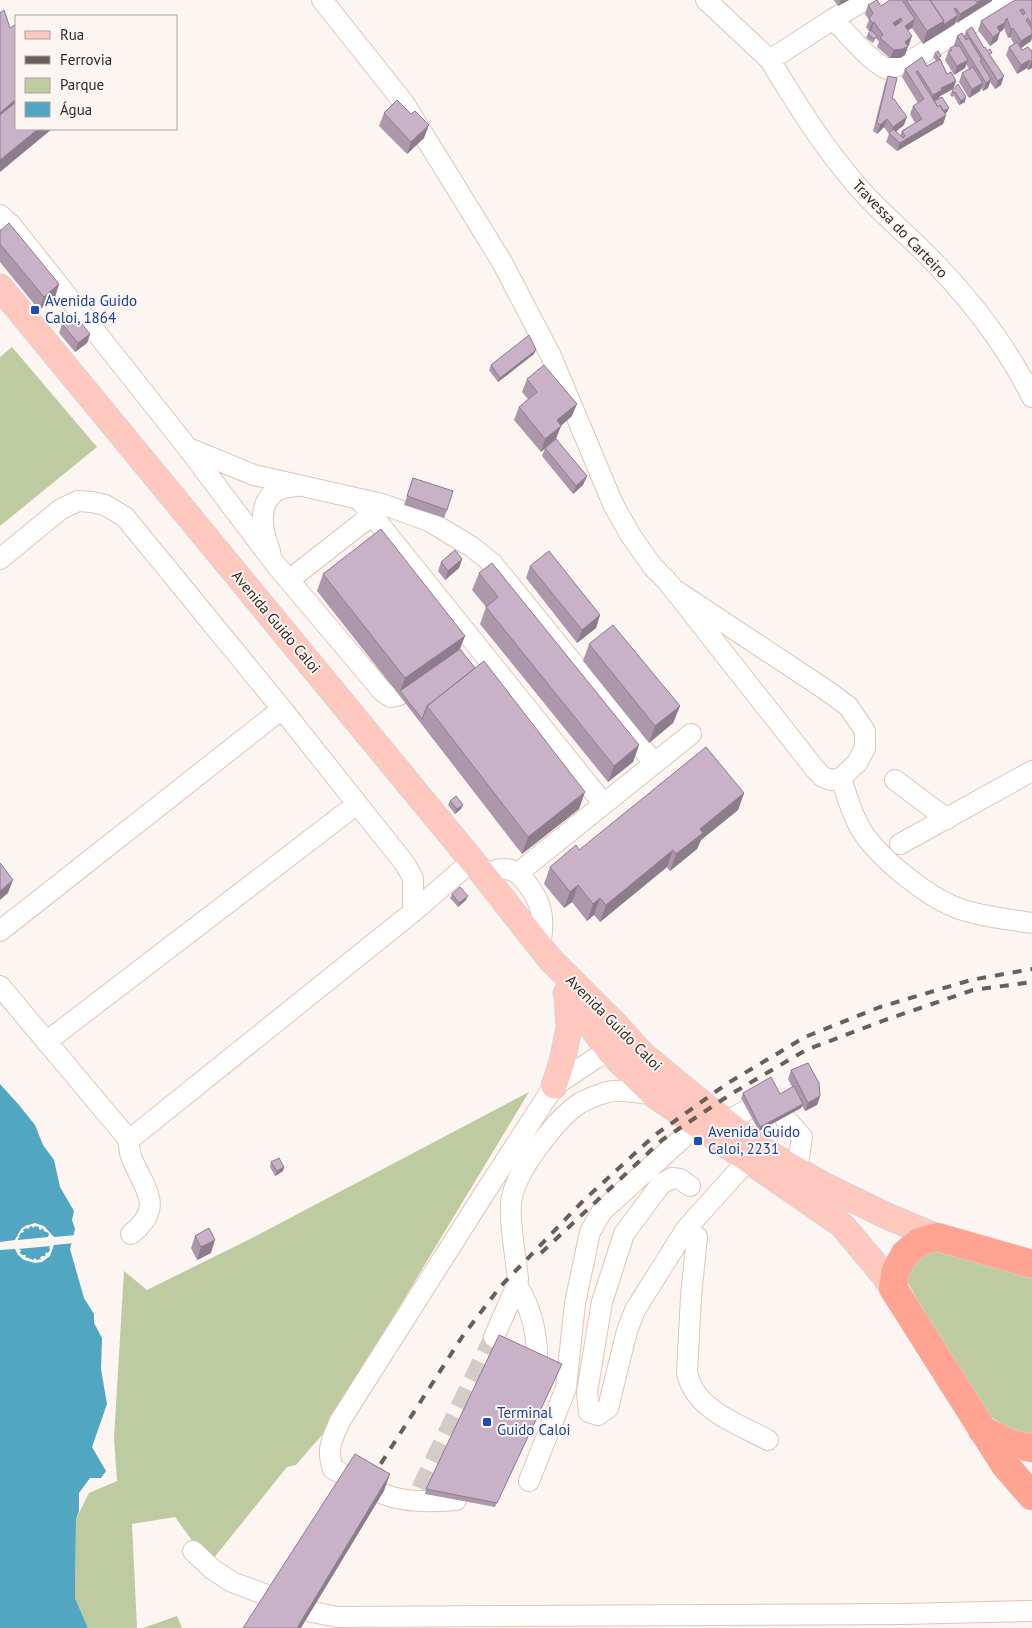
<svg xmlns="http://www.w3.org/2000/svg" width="1032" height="1628" font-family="'PT Sans',sans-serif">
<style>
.green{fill:#becba0}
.water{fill:#51a6c1}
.pier{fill:#fcf5f2;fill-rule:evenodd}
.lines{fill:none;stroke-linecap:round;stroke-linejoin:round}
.minor-tunnel{stroke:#d4ccc8;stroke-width:20;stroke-dasharray:20 10;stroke-linecap:butt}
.minor-casing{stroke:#e2c4b5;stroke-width:22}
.major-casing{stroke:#d6d4d3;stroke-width:27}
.highway-casing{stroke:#d6d4d3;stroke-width:29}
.minor{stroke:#fff;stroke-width:20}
.major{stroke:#ffc8be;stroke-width:25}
.highway{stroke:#ffa393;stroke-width:28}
.rail{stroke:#695e59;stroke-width:4;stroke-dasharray:9 9;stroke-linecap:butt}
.wall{fill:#ad98ab}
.shaded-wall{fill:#8d7c8b}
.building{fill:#c9b1c7;stroke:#8d7c8b;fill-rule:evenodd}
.transit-dot{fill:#1a4fb4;stroke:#fcf5f2;stroke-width:2}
.labels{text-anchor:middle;stroke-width:4;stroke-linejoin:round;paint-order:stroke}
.street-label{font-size:15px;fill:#342822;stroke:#fcf5f2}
.transit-label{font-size:15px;fill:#164399;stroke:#fcf5f2;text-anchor:start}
</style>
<rect width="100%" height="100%" fill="#fcf5f2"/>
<path class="green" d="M12,347L97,447L0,526V357Z
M529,1092L322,1435L296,1465L287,1467L209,1564L175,1517L132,1524L137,1628H88L75,1598L76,1519L89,1493L117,1481L114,1438L124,1271L147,1290L250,1239Z
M927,1246L1032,1277V1437L1011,1430L991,1417L972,1395L905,1278Z
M177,1616L182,1628H143Z"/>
<path class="water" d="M0,1084L19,1105L35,1125L43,1145L54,1160L60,1187L74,1211L72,1220L75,1229L70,1249L84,1298L94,1314V1323L102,1338L101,1369L107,1404L92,1447L106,1471L101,1478H90L79,1493V1511L76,1519L75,1598L88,1628H0Z"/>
<path class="pier" d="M35,1223L44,1226L54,1237L76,1235L74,1243L54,1245L50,1256L42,1262L35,1263L24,1260L18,1255L15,1249L0,1250V1242L15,1240L21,1229L25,1226ZM32,1226L33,1228L35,1226L39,1227V1229L41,1230L42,1228L43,1229L45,1232H47L49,1234L48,1237L18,1240V1238H20L19,1236L21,1233L24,1232L23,1230L26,1228L29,1229V1227ZM51,1246L49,1247L50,1250L48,1253L46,1252L45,1256H43L40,1257L41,1259L37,1260L34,1258V1260L25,1257L26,1255H22L20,1253L21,1250L18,1249Z"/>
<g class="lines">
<path class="minor-tunnel" d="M421,1489L494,1337"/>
<g class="minor-casing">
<path id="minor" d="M322,0L404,103L502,262L551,356L613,504L631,536L653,567L667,581L815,769L823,777L831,780L841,778L857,763L865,748V731L848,706L826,690L675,590
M706,0L770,60L833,19
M865,0L833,19C850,36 866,58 887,69L907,63L1009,0
M770,60C797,105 824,148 859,188C879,211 904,232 926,254C968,296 1005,343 1032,397
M0,215L11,225L187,447L276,565L383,692L391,697L399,695
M188,448L254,475L382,504L429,521L472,547L492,563L654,763
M360,500L603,803
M270,551C263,533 256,505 276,491C281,488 290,487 296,486
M0,559L61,509L78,501L92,502L105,505L125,517L282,709L405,864L413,878V912
M289,580L372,515
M841,778C846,793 850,808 857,822C871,853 928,898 960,909C983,917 1008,919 1032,923
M895,780L947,819
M900,844L1032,771
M518,873L691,734
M483,874C490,872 499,868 506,869C515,870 520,875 525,881C543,903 545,919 540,946
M0,931L282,709
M0,986L129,1140
M46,1042L357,804
M785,1118L802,1137L797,1170
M726,1122L747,1110
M690,1186L680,1179L672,1178L661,1184L624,1234L602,1302L587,1392L589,1412L598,1415L608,1408L627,1331L635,1310L686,1229L748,1160
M686,1229L697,1237L691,1296L687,1373C695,1410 738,1424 768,1440
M131,1234C165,1207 145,1190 132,1159C129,1153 129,1146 129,1140L413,912L472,861
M494,1337L517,1285
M537,1357C537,1331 531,1308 517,1285L518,1279C516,1257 509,1224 511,1203C513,1174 556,1119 580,1103C586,1100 594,1096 601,1094C618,1087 637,1093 654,1095
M529,1481L566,1388L575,1303L590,1232L602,1211L697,1125
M456,1500C434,1502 407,1503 386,1495C368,1488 351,1478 333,1469C326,1448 332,1440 340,1421L482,1197L554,1086L596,1058L610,1052
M193,1551L212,1569L232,1582L312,1612L338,1617L903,1614L1032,1611"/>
</g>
<g class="major-casing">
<path id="major" d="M0,287L483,874L550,959L616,1025L642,1054L700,1102L761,1149L825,1186L887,1216L937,1237
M566,993L610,1052L654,1095L842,1225L883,1274L893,1288
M554,1086L562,1062L569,1028L567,996"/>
</g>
<g class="highway-casing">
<path id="highway" d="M1032,1264L937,1237L919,1242L905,1254L896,1270L893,1288L1005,1465L1032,1496
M982,1430L1012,1444L1032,1448"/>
</g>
<use href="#minor" class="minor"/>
<use href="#major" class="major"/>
<use href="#highway" class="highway"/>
<path class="rail" d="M541,1253L662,1140L731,1094L806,1050L885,1020L973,990L1032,982
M371,1479L462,1337L500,1287L584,1200L655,1135L728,1083L805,1037L880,1007L971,980L1032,969"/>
</g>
<path class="wall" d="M834,0H849L838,6Z
M890,0H992V1L957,23L956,21L955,24L923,44L912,28L908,30L909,45L908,46L905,55L900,58H890L877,47L879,42L876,38L873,43L866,38L868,34L871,30L869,31L866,27L869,20L865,14L868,5L881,6Z
M1032,0V39L1031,41L1021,48L1022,50L1028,47L1032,68L1028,70L1027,68L1017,74L1006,55L1009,47L1014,44L1010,37L1008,38L1004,28L1003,30L1000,32L997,41L990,46L978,30L981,21Z
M966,31L984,48L991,56L1001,85L995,89L990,82L988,88L983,91L981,88L980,91L969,98L959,82L962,73L969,69L966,64L965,68L954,75L945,60L950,48L955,45H954L957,36H964Z
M935,53L940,59L947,74L956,81L953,89L965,102L959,105L954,96L952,97L950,95L953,89L940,96L939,98L947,112L945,114L946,115L943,124L897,151L886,142L889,134L884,127L877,134L873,131L885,84L888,76L892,99L904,125L896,132L900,136L902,131L915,123L910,114L913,106L918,103L902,77L905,69L927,66L936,61L933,57Z
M384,113L411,114L424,138L407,154L379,126Z
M0,231L59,284L55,297L39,310L0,262Z
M62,324L90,334L87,343L75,352L59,333Z
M534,354L498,382L489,370L491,365Z
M527,379L572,416L561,426L556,439L587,476L583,485L573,494L542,456L545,448L541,452L514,420L519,407L528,399L522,392Z
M413,478L447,510L444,518L404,505Z
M462,559L459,568L445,580L438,571L441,562Z
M530,566L600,615L596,628L577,643L526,578Z
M479,573L639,745L633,762L608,782L480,624L486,607L472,590Z
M323,574L465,636L460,649L579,809L522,854L399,695L317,591Z
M589,644L680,706L673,723L649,743L583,661Z
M744,793L738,810L701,840L697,849L670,871L667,867L600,922L594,915L587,921L572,902L564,908L544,884L550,867L579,850Z
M450,801L461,809L455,814L448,805Z
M452,894L466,900L458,907L450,898Z
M791,1070L820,1096L817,1105L805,1111L802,1106L801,1108L759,1131L741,1098L743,1093L780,1094L792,1087L788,1079Z
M271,1162L284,1167L283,1171L275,1176L270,1167Z
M195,1236L211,1253L197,1260L191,1248Z
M562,1364L495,1507L425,1494L426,1489Z"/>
<path class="shaded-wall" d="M841,0H849L838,6Z
M979,0H992V1L974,12Z
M978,3L974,12L957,23L960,14Z
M958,15L955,24L923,44L927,31L944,21Z
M901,18L897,27L890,32L893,23Z
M1007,18L1003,30L994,36L997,27Z
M915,19L912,28L902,34L905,26Z
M874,22L871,30L869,31L872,23Z
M1013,28L1010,37L1008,38L1011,30Z
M1000,32L997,41L990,46L993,37Z
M1032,32L1031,41L1018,50L1021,41Z
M912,36L909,45L903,49L908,46L905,55L900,58H890L894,50Z
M968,60L965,68L954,75L957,66Z
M1030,60L1027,68L1017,74L1021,65Z
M1032,61V68L1028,70L1031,62Z
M1004,76L1001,85L995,89L998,81Z
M991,79L988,88L983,91L986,83Z
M956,81L953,89L940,96L939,98L930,104L933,95L941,88Z
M983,83L980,91L969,98L972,89Z
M966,97L965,102L959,105L961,101Z
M16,99V111L0,124V113Z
M949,108L947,112L940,117L941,113Z
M946,115L943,124L897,151L900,143Z
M907,117L904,125L890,135L893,127Z
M887,119L884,127L877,134L880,125Z
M429,125L424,138L407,154L411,142Z
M38,129H52L0,172V160Z
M59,284L55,297L39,310L44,297Z
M90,334L87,343L75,352L78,343Z
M536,350L534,354L498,382L500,378Z
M577,404L572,416L552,433L557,420Z
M561,426L556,438L541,452L545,439Z
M587,476L583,485L573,494L576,486Z
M462,559L459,568L445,580L448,571Z
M600,615L596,628L577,643L582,630Z
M465,636L458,653L400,691L405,678Z
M680,706L673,723L649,743L655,726Z
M639,745L633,762L608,782L614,766Z
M585,792L579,809L522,854L528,837Z
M744,793L738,810L701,840L697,849L670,871L676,854L700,829Z
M463,805L461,809L455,814L457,809Z
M673,850L667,867L600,922L606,905Z
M13,880L8,893L0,900V891Z
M578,885L572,902L564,908L570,892Z
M468,896L466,900L458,907L459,903Z
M600,898L594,915L587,921L593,904Z
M820,1096L817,1105L805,1111L808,1103Z
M803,1104L801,1108L759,1131L760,1127Z
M284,1167L283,1171L275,1176L277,1171Z
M215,1240L211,1253L197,1260L201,1247Z
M390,1474L384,1491L301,1628H297Z"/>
<path class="building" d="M877,0L881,6L890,0H902L915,19L905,26L912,36L905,42L908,46L903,49L894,50L880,38L883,35L874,22L872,23L869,18L873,13L868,5ZM901,18L902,21L895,26L893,23Z
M906,0H930L944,21L927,31Z
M930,0H975L978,3L960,14L956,8L954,9L958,15L943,25L944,21Z
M1015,0H1032V25L1028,18L1026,20L1032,29V34L1021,41L1013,28L1011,30L1007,18L1005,20L1006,22L997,27L1000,32L993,37L981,21ZM1023,9L1025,13L1023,15L1020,10Z
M4,10L10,28L15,25L16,29V99L0,113V13Z
M972,27L984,48L985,47L987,51L990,49L992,53L989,54L1004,76L998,81L966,31Z
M871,30L877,36L874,39L868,34Z
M962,33L966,40L969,38L982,60L980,61L991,79L986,83L957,36Z
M1017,42L1022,50L1028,47L1031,51L1032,50V61L1031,62L1030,60L1021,65L1009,47Z
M956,45L957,47L959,45L968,60L957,66L948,52L952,50L950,48Z
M938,51L941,56L938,58L935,53Z
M922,57L927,66L940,59L947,74L951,72L956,81L941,88L942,90L933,95L918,71L916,72L938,107L940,105L946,115L900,143L889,133L893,129L903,138L905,136L902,131L922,119L913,106L924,99L905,69Z
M973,67L983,83L972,89L962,73Z
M888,76L897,78L892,99H894L907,117L893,127L887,119L880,125L877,122Z
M958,84L966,97L961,101L955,92L953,93L952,91Z
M942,97L949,108L943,111L940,105L938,107L934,101Z
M397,100L411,114L415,111L429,125L411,142L384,113Z
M16,102V129H38L0,160V115Z
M9,223L59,284L44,297L0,244V231Z
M74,314L90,334L78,343L62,324Z
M529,335L536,350L500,378L491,365Z
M544,365L577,404L557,420L561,426L545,439L519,407L537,392L527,379Z
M556,439L587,476L576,486L545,448Z
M413,478L453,491L447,510L407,496Z
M381,529L465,636L405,678L323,574Z
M455,550L462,559L448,571L441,562Z
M549,551L600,615L582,630L530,566Z
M492,563L639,745L614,766L486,607L498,597L479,573Z
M613,625L680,706L655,726L589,644Z
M460,649L475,668L427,706L422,719L400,691Z
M484,661L585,792L528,837L427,706Z
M706,747L744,793L700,829L703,833L676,854L673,850L606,905L600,898L593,904L578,885L570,892L550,867L576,845L579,850Z
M456,796L463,805L457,809L450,801Z
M0,863L13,880L0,891Z
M460,887L468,896L459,903L452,894Z
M808,1063L819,1083L820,1096L808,1103L791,1070Z
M771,1077L780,1094L794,1086L803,1104L760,1127L743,1093Z
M279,1158L284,1167L277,1171L271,1162Z
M209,1228L215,1240L201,1247L195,1236Z
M499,1335L562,1364L497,1503L426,1489Z
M355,1454L390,1474L297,1628H243Z"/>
<g class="transit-dot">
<rect x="30" y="305" width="10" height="10" rx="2.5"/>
<rect x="693" y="1136" width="10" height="10" rx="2.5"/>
<rect x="482" y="1417" width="10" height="10" rx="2.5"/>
</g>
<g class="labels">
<g class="street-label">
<text transform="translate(900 229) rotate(46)" y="5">Travessa do Carteiro</text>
<text transform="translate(276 622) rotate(50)" y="5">Avenida Guido Caloi</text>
<text transform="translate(614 1023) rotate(45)" y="5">Avenida Guido Caloi</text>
</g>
<g class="transit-label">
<text x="45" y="306">Avenida Guido<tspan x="45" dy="17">Caloi, 1864</tspan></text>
<text x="708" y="1137">Avenida Guido<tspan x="708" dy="17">Caloi, 2231</tspan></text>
<text x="497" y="1418">Terminal<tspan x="497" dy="17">Guido Caloi</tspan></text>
</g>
</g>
<rect x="15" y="15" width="162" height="115" fill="#fcf5f2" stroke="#aca39f"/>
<rect x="25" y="31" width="25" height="8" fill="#ffc8be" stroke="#aca39f"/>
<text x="60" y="40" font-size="15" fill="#342822">Rua</text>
<rect x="25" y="56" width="25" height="8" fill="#695e59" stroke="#aca39f"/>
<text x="60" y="65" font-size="15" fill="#342822">Ferrovia</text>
<rect x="25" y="78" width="25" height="15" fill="#becba0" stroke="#aca39f"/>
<text x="60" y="90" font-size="15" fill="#342822">Parque</text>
<rect x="25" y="102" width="25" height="15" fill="#51a6c1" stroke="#aca39f"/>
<text x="60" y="115" font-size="15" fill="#342822">Água</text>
</svg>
